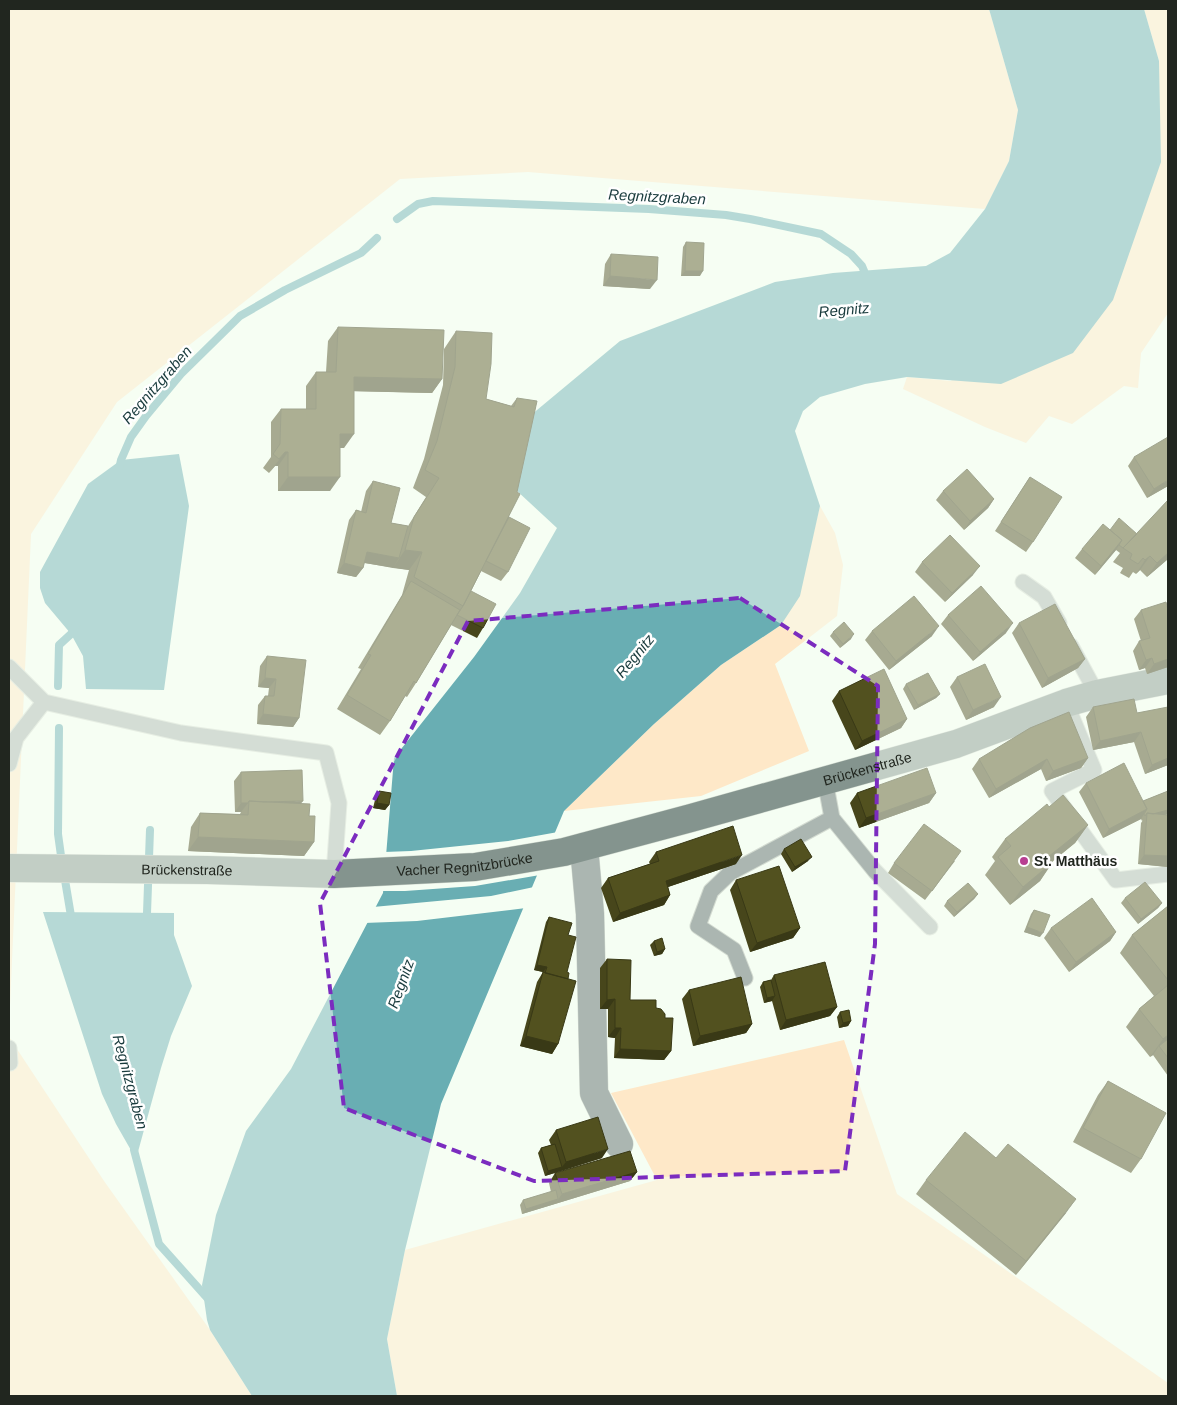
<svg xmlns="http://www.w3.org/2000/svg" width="1177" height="1405" font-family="Arial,sans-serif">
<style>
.green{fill:#fee8c8}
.water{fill:#69aeb3}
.pier{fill:#f5fef3}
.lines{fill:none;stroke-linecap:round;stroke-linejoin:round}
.stream{stroke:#69aeb3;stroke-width:8}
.lane-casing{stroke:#d3dbd1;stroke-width:17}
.street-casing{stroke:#d3dbd1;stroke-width:29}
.secondary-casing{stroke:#d3dbd1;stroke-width:29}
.lane{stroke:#abb6b1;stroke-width:15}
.street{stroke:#abb6b1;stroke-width:28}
.secondary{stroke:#84948e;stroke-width:28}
.wall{fill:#47461b}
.shaded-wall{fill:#393916}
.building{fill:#52511f;stroke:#393916}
.marked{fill:none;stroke:#7b2cbf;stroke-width:4;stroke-dasharray:10 6;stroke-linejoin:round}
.poi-dot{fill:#b83e91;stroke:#fff;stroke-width:2}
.labels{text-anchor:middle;stroke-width:5;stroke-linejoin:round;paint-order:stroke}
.street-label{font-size:14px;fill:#21261f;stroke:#fff}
.poi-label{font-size:14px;font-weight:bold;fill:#21261f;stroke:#fff;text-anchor:start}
.water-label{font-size:15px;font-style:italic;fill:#193b3d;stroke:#fff}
</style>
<rect width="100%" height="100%" fill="#f5fef3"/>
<path class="green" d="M9,9H989L1018,110L1009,161L985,209L528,172L400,179L117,402L31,534L9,1028Z
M1144,9H1168V313L1141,353L1138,388L1124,386L1072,424L1049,416L1026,443L985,427L903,389L907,377L951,381L1159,61Z
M820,506L835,533L843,565L837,616L775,664L809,751L701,796L564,811L654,724L721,665L781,625L810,548Z
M9,1037L104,1181L210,1330L252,1396H9Z
M844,1040L897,1194L1168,1383V1396H397L387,1339L405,1250L657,1180L611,1093Z"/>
<path class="water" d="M989,9H1144L1159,61L1161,162L1113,300L1073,353L1001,384L907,377L865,384L820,397L803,411L795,431L820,506L800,596L781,625L721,665L654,724L564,811L441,1104L405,1250L387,1339L397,1396H252L210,1330L207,1320L202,1285L216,1215L246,1131L291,1069L383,893L394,758L474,657L520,593L557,528L516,490L525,420L620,341L775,282L833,273L926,266L950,253L985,209L1009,161L1018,110Z
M179,454L189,506L164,690L86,689L83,656L71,634L45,603L40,588V572L88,484L121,460Z
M43,912L174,913V935L192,986L171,1036L161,1068L136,1159L116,1124L102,1094Z"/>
<path class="pier" d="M558,832L540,875L475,886L405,891H380L384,852L411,851L508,841Z
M534,887L526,908L417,921L364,923L373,907L491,896Z"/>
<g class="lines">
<path class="stream" d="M397,219L418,204L433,201L649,209L726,215L750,219L821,234L851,254L862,266L867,278
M119,469L121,460L131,437L146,416L181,374L240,316L285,290L361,253L377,238
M58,686L59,645L71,634L76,625
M59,728L58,834L62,863
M64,874L72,922
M145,922L147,913L150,830
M134,1150L159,1244L210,1301"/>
<g class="lane-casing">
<path id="lane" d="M1023,582L1044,597L1059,623
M1071,646L1097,694
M9,667L44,702
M1066,703L1094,770L1052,791L1116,880L1168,874
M9,764L16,738L44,702L181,733L326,753L339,803L334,874
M825,780L832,818L875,871L930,927
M745,978L734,950L698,926L711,891L730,873L832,818
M9,1048L10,1063"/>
</g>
<g class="street-casing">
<path id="street" d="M584,847L590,914L594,1093L619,1144"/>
</g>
<g class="secondary-casing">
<g id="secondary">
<path id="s1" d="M9,868L207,870L334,874L475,867L564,852L691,818L956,744L1066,703L1097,694L1168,680"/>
</g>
</g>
<use href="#lane" class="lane"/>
<use href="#street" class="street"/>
<use href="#secondary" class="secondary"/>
</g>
<path class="wall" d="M686,242L700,276H681L683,247Z
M611,254L650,289L603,286L605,264Z
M338,327L442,379L432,393L354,391L344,448H340L330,491H278V466H275L269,473L263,468L271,457V422L281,409H306V386L316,372H326L328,341Z
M456,331L486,399L511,406L517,398L509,517L508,572L501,581L481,571L471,591L483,628L477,638L451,625L416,683L407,697L405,696L390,721L380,735L337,709L361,669L358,668L402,595L409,570L364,563L363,568L356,577L337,573L349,520L356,510L361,512L366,491L373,481L391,523L408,526L426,497L413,488L424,459L443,385L444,349Z
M1134,457L1168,486L1147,498L1128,466Z
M1030,477L1033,542L1026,552L995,531Z
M943,491L994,499L988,508L964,530L936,500Z
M1168,500V559L1147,577L1140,570L1136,574L1133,572L1129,578L1120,573L1123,568L1113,562L1120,553L1116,550L1095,575L1075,558L1082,549L1110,530L1137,534Z
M922,562L973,575L945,602L915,572Z
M1141,610H1168V667L1147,674L1145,668L1139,670L1133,651L1139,641H1141L1134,619Z
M948,615L1006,633L973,661L941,624Z
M1019,623L1085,659L1078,668L1042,688L1012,633Z
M872,631L932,636L889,670L865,640Z
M833,632L851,639L840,648L830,636Z
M267,656L299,718L293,727L257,724L258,705L265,696H268L269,688L258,687L260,666Z
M957,677L994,707L966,720L950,687Z
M906,684L940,694L936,698L914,710L903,689Z
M839,691L907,719L901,728L855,750L832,701Z
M1093,707L1137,713L1168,708V765L1145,774L1134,742L1093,750L1086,717Z
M1088,758L1081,768L1046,781L1041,769L989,798L972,769L979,759Z
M241,772L300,804L309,816L314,842L304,856L188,851L191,827L200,813L240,814L241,812H235L234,781Z
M1086,783L1143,801L1168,791V814L1165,815L1168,867L1138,864L1141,823L1143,820L1142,821L1141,819L1103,838L1079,792Z
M379,791L389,805L385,810L373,808L376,796Z
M857,793H936L929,803L859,828L850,803Z
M1049,807L1088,825L1075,843L1052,862L1040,881L1010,905L985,875L995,861L992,857L1005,839Z
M784,849L808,861L792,872L781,854Z
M656,852L736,864L668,887L670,895L664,905L613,922L601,888L608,878L650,864L649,862Z
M955,861L925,900L888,873L894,863Z
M736,880L800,928L793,938L750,952L730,890Z
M978,894L974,899L954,917L944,906L947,901Z
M1125,898L1162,903L1158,908L1138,924L1121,903Z
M1168,906V1076L1153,1055L1150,1057L1126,1027L1139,1009L1154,996L1120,953L1132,935Z
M1034,910L1040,937L1024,932L1031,914Z
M549,917L568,935L567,972L568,979L558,1044L552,1054L520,1046L537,982L543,972L534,970L546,922Z
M1051,928L1116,932L1110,941L1069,972L1044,938Z
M654,941L665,949L662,954L654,956L650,945Z
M607,959L630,1000L656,1008L671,1051L664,1060L614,1058L615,1038L608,1037V1009H600V968Z
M774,975L837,1007L830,1016L780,1030L772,1001L764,1003L760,987L763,982L771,980Z
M689,990L752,1024L746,1033L693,1046L682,999Z
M840,1012L851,1021L848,1026L839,1028L837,1017Z
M1108,1081L1141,1159L1131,1173L1073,1142L1098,1095Z
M556,1130L602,1158L545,1176L538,1153L541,1148L551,1145L549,1140Z
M637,1172L630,1181L522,1214L520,1205L523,1200L551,1192L549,1183L555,1173Z
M926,1180L1066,1213L1016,1275L916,1194Z"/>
<path class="shaded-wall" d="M685,271H703L700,276H681Z
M610,276L657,280L650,289L603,286Z
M354,377L442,379L432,393L344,391Z
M340,434H354L344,448H330Z
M285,452H288L278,466H275L269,473Z
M288,477H340L330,491H278Z
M1168,480V486L1147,498L1154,489Z
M994,499L988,508L964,530L970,521Z
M1122,540L1116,550L1095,575L1101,566Z
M405,550L422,552L409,570L393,568Z
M367,552L399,558L393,568L360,562Z
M1168,553V559L1147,577L1157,563Z
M1150,556L1140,570L1136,574L1145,560Z
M344,563L363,568L356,577L337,573Z
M980,566L973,575L945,602L952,593Z
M1013,623L1006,633L973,661L980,652Z
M939,626L932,636L889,670L896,661Z
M854,634L851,639L840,648L843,644Z
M1152,658L1145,668L1139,670L1146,660Z
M1085,659L1078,668L1042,688L1048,678Z
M1168,659V667L1147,674L1154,664Z
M265,678L276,679L269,688L258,687Z
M940,694L936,698L914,710L918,705Z
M1001,697L994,707L966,720L973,710Z
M263,714L299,718L293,727L257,724Z
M907,719L901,728L855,750L862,741Z
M1141,732L1134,742L1093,750L1100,741Z
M1088,758L1081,768L1046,781L1053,771Z
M1168,758V765L1145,774L1152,765Z
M1047,759L1041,769L989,798L996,789Z
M936,793L929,803L859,828L866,818Z
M303,801L296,810L249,803Z
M241,803H248L241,812H235Z
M377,803L389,805L385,810L373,808Z
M1147,809L1141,819L1103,838L1109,829Z
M1168,810V814L1147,819V815Z
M1088,825L1075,843L1035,875L1048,857Z
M198,837L314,842L304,856L188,851Z
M742,855L736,864L659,890L666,881Z
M1144,855L1168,856V867L1138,864Z
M812,857L808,861L792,872L795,867Z
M1053,862L1040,881L1010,905L1023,887Z
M978,894L974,899L954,917L957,912Z
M670,895L664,905L613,922L620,913Z
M1162,903L1158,908L1138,924L1141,919Z
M1027,927L1043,933L1040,937L1024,932Z
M800,928L793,938L750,952L757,943Z
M1116,932L1110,941L1069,972L1076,962Z
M665,949L662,954L654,956L657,952Z
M537,965L547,967L543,972L534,970Z
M775,996L772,1001L764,1003L767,998Z
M615,999L608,1009H600L607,1000Z
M837,1007L830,1016L780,1030L786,1020Z
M851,1021L848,1026L839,1028L843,1023Z
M752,1024L746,1033L693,1046L700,1036Z
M615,1028H621L615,1038L608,1037Z
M1168,1035V1043L1159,1046L1153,1055L1150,1057L1163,1039Z
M526,1036L558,1044L552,1054L520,1046Z
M620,1049L671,1051L664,1060L614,1058Z
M608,1149L602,1158L545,1176L548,1171L562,1167L566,1162Z
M637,1172L630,1181L555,1204L562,1194Z
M558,1199L555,1204L522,1214L526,1209Z
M1076,1199L1066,1213L1016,1275L1026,1261Z"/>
<path class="building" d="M686,242L704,243L703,271H685Z
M611,254L658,257L657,280L610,276Z
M338,327L444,330L442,379L354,377V434H340V477H288V452H285L279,459L273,454L280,444L281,409H316V372H336Z
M456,331L492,333L491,364L486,399L514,407L517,398L537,401L517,492L520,494L463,606L414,577L422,552L405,550L414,517L439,478L425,470L437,441L455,367Z
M1168,437V480L1154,489L1134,457Z
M967,469L994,499L970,521L943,491Z
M1030,477L1062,497L1033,542L1001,522Z
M373,481L400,488L391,523L408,526L399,558L367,552L363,568L344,563L356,510L366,513Z
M1168,500V553L1157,563L1150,556L1145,560L1143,558L1138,564L1130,559L1132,554L1123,548Z
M509,517L530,528L508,572L486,561Z
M1119,518L1137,534L1123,548L1119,545L1122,540L1110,530Z
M1103,524L1122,540L1101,566L1082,549Z
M950,535L980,566L952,593L922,562Z
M411,581L460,610L416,683L414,681L390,721L347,695L371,655L368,654Z
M981,586L1013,623L980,652L948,615Z
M471,591L496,604L483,628L457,615L463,606Z
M914,596L939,626L896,661L872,631Z
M1166,602L1168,610V659L1154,664L1152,658L1146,660L1139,641L1150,638L1141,610Z
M1055,604L1085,659L1048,678L1019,623Z
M844,622L854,634L843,644L833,632Z
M267,656L306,660L299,718L263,714L265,696H274L276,679L265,678Z
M985,664L1001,697L973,710L957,677Z
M884,669L907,719L862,741L839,691Z
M928,673L940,694L918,705L906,684Z
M1134,699L1137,713L1168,707V758L1152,765L1141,732L1100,741L1093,707Z
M1069,712L1088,758L1053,771L1047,759L996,789L979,759L1030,728Z
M1124,763L1147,809L1109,829L1086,783Z
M927,768L936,793L866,818L857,793Z
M302,770L303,801L264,802L249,801L248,803H241V772Z
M379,791L391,793L389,805L377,803Z
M1168,791V810L1153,814L1147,813L1145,816L1144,814L1147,809L1143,801Z
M1063,795L1088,825L1048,857L1053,862L1023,887L998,857L1011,846L1005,839L1047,804L1049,807Z
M249,801L310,804L309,816H315L314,842L198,837L200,813L248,815Z
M1147,813L1168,815V856L1144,855Z
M924,824L961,851L932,891L894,863Z
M733,826L742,855L666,881L670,895L620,913L608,878L659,861L656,852Z
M801,839L812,857L795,867L784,849Z
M779,866L800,928L757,943L736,880Z
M1145,882L1162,903L1141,919L1125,898Z
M968,883L978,894L957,912L947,901Z
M1092,898L1116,932L1076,962L1051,928Z
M1168,906V980L1132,935Z
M1034,910L1050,915L1043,933L1027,927Z
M549,917L572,923L568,935L576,937L567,972L569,973L568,979L545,973L547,967L537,965Z
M662,938L665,949L657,952L654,941Z
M607,959L631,960L630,1000H656V1008L661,1009L665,1014V1018H673L671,1051L620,1049L621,1028H615V999L607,1000Z
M825,962L837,1007L786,1020L774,975Z
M543,972L576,981L558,1044L526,1036Z
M741,977L752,1024L700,1036L689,990Z
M771,980L775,996L767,998L763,982Z
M1168,985V1035L1163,1039L1139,1009Z
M849,1010L851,1021L843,1023L840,1012Z
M1168,1039V1058L1159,1046Z
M1108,1081L1166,1113L1141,1159L1083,1128Z
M598,1117L608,1149L566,1162L556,1130Z
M965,1132L996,1158L1008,1144L1076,1199L1026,1261L926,1180Z
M555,1144L562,1167L548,1171L541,1148Z
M630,1151L637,1172L562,1194L555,1173Z
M556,1190L558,1199L526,1209L523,1200Z"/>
<path d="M0 0H1177V1405H0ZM740,598L878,686L875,944L845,1171L534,1181L344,1108L320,903L468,621Z" fill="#f5fef3" fill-opacity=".55" fill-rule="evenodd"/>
<path class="marked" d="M740,598L878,686L875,944L845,1171L534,1181L344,1108L320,903L468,621Z"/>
<circle class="poi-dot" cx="1024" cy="861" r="5"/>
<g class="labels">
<g class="street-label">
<text dy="5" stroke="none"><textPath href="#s1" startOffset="871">Brückenstraße</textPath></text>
<text dy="5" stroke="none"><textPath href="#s1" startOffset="456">Vacher Regnitzbrücke</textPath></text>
<text dy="5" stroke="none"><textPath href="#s1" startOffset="178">Brückenstraße</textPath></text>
</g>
<g class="poi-label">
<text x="1034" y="866">St. Matthäus</text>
</g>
<g class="water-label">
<text transform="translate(657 197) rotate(3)" y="5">Regnitzgraben</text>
<text transform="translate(844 310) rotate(-5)" y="5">Regnitz</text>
<text transform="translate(157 385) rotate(-49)" y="5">Regnitzgraben</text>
<text transform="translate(635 656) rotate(-50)" y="5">Regnitz</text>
<text transform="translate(401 984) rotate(-70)" y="5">Regnitz</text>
<text transform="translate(130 1082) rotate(75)" y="5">Regnitzgraben</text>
</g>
</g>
<rect width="1177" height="1405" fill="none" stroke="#21261f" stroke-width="20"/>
</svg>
